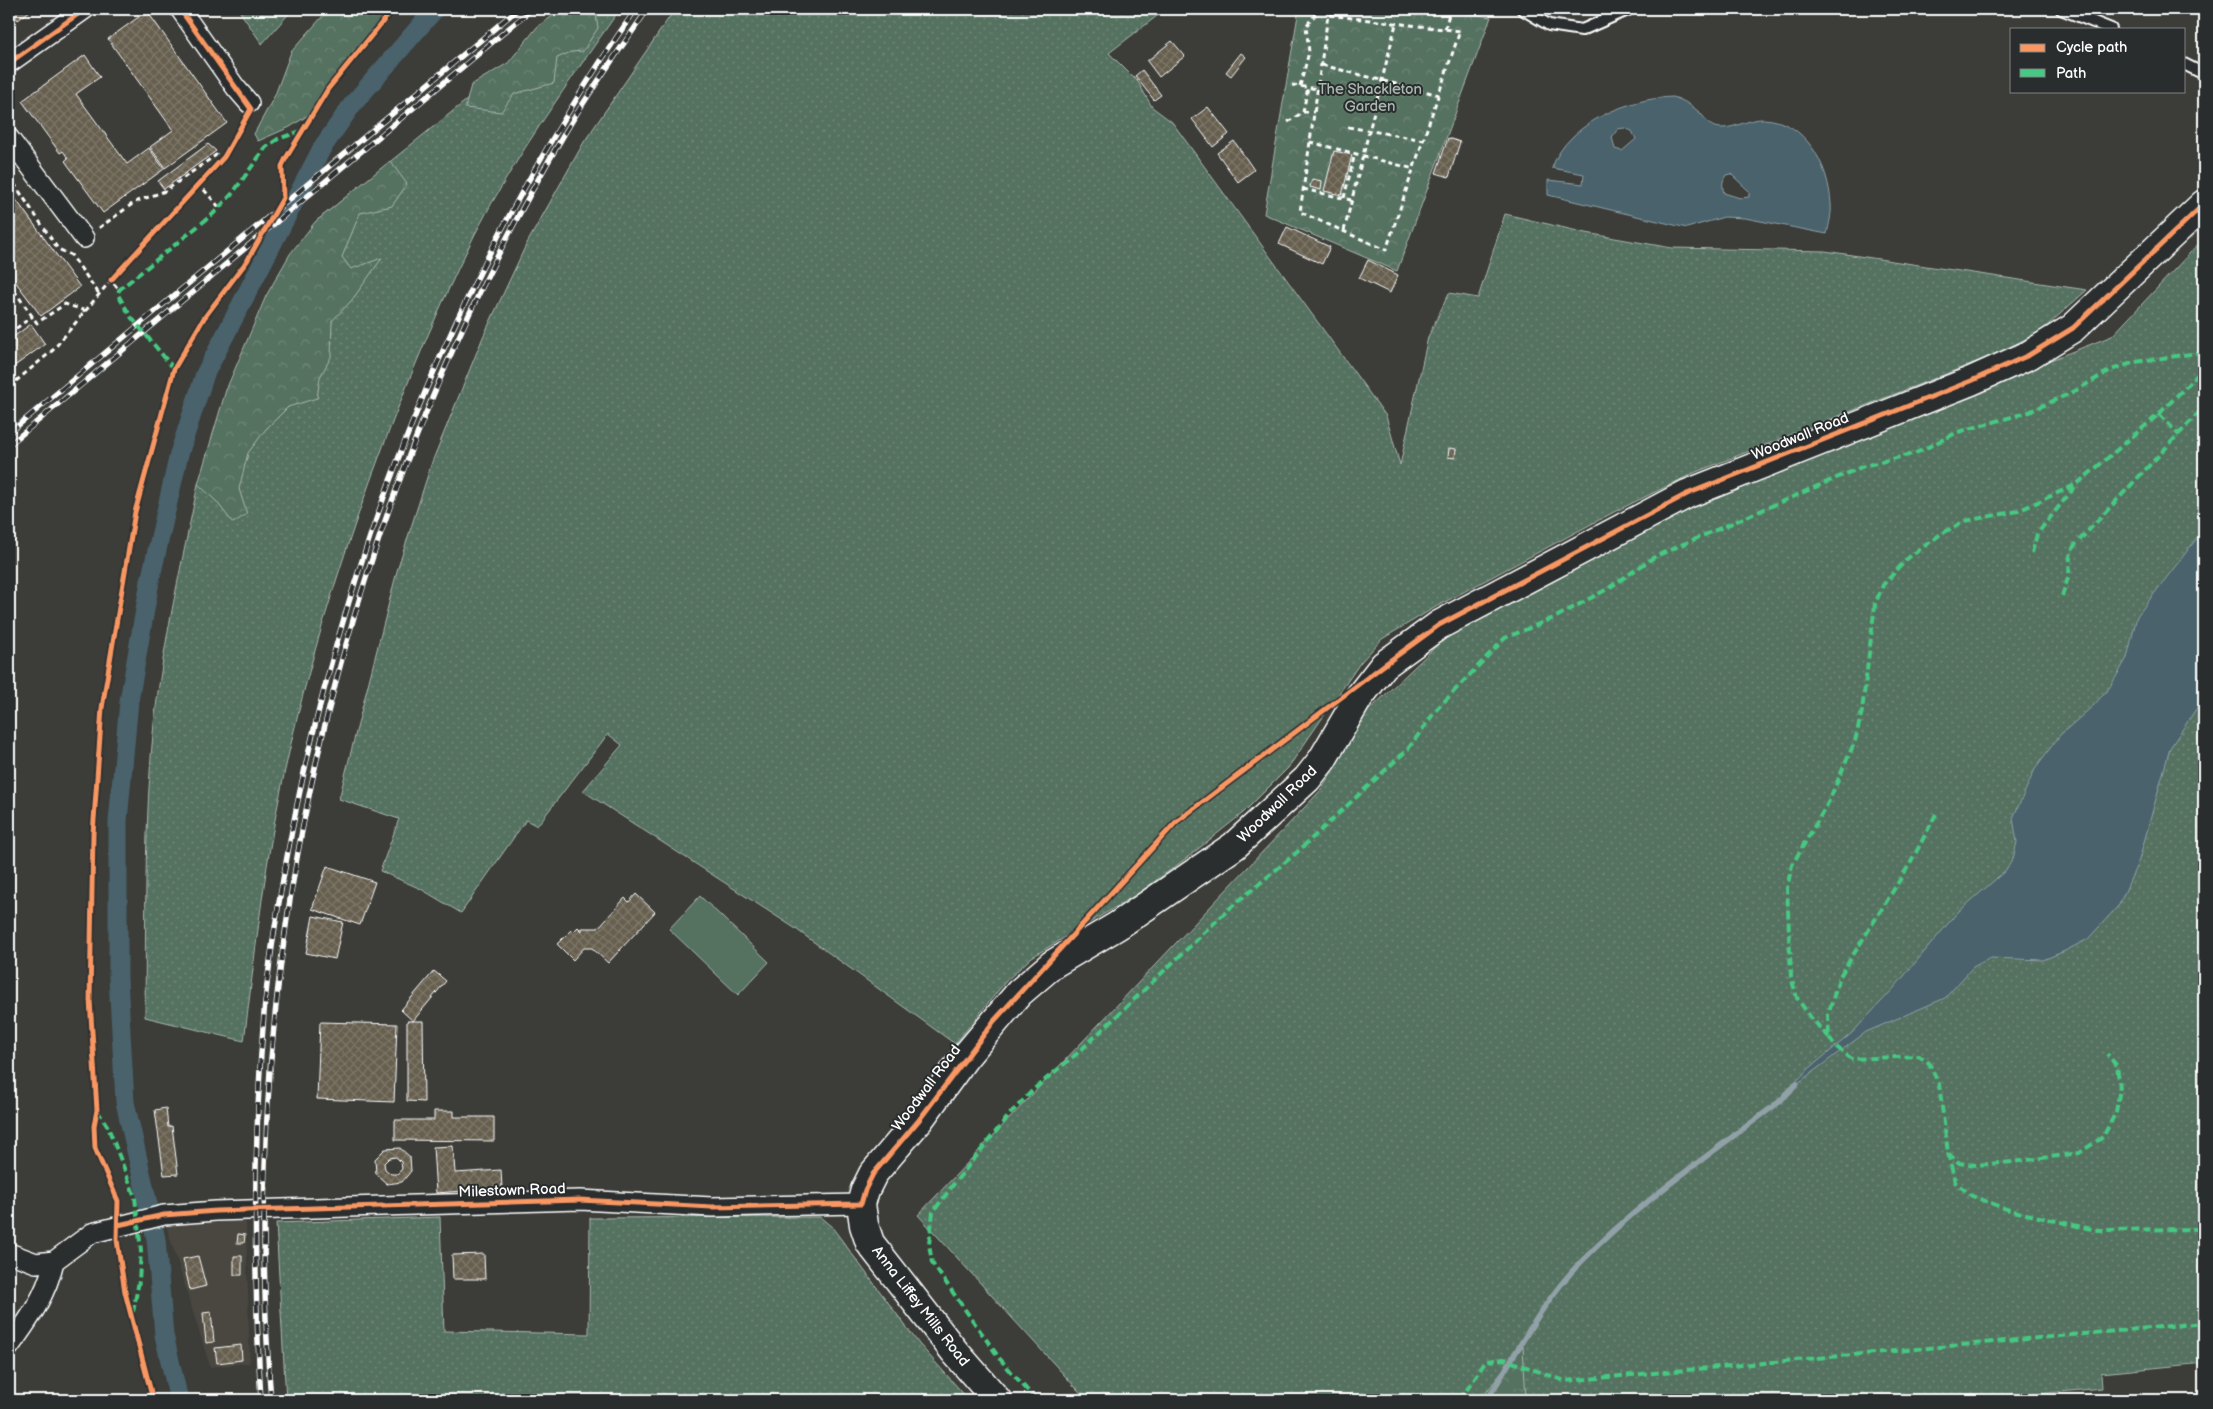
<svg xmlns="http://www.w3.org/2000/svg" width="2213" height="1409" font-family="'Balsamiq Sans',sans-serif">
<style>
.built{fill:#49463f}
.grass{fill:url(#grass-dots);stroke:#aab8b0}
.forest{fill:url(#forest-crowns);stroke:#aab8b0}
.pitch{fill:#557160;stroke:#aab8b0}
.water{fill:#48626c;stroke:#91a1a7;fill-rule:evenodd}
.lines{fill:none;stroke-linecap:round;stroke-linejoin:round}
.stream{stroke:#91a1a7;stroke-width:5.5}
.canal{stroke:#48626c;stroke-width:19}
.building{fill:url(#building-cross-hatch);stroke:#fff;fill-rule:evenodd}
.service-casing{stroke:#fff;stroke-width:14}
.minor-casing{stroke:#fff;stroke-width:22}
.secondary-casing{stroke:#fff;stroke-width:31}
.path{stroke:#fff;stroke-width:3;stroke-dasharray:5 4;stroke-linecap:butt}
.service{stroke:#2a2d2e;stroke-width:10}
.minor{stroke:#2a2d2e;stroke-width:19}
.secondary{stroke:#2a2d2e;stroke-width:28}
.rail-casing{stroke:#fff;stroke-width:5.5}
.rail{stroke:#2a2d2e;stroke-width:4;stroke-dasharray:11;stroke-linecap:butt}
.quiet{stroke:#46c982;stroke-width:4;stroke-dasharray:8 4;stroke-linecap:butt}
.cycleway-casing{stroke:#2a2d2e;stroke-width:8}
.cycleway{stroke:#f99763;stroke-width:5}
.labels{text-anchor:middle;stroke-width:4;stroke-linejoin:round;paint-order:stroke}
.park-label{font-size:15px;fill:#aab8b0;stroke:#2a2d2e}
.street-label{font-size:15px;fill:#fff;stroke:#2a2d2e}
</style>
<defs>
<pattern id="grass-dots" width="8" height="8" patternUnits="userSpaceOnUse" patternTransform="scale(1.25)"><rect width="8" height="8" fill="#557160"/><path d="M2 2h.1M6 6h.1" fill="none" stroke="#6e8678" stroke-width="1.8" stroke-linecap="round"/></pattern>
<pattern id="forest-crowns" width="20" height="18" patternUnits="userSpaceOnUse" patternTransform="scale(1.25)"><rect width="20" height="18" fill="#557160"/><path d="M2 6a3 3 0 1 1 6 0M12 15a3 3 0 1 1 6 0" fill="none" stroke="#6e8678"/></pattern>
<pattern id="building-cross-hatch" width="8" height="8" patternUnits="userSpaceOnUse" patternTransform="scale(1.25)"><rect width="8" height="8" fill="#665f4f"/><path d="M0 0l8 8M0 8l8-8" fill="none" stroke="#7d7769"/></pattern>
</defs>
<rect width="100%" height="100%" fill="#3c3c38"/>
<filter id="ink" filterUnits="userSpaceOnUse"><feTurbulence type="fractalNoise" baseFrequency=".02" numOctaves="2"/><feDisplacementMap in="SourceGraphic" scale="10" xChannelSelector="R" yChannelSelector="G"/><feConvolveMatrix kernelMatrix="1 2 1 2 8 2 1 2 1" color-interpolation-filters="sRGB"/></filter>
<g filter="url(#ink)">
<path class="built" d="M246,1221L250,1363L210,1367L166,1225Z"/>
<path class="grass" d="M238,9H293L262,44Z
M565,9H620C569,82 516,155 475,234C429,326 391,421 357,518C324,613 296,710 277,809C262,885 254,964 244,1041L145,1017C146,919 144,820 154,723C163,643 182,563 198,484L230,505L247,452L348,282L315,222L504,70Z
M675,9H1166L1109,53L1138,82L1152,107L1172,122L1386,416L1400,465L1428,337L1449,293L1478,298L1505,214L1586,233L1672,248L1825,251L2087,290L2041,331L1994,355L1696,472L1614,512L1439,605L1382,639L1360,663L1288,768L1243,813L1188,857L1139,893L1032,957L1006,981L955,1044L793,927L583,791L622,745L608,734L537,826L526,820L461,913L421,889L380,871L399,819L339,799L397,571L432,462L483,337L526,245L584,142Z
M2204,238V1363L2101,1373L2102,1388L1975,1400H1087L918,1215L1322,789L1364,715L1452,631L1721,489L2112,336Z
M440,1217L444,1331L589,1334L590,1218L820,1217L832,1227L919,1344L969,1400H286L276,1223Z"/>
<path class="forest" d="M329,9H390L307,116L290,127L258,141L254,134L275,95L291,52Z
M563,9H595L598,28L583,51L571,52L557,58L554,83L514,94L501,112L465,108L471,85L508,63L538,26Z
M1299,9H1438L1491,17L1397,271L1264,214Z
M390,161L407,184L392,206L360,213L342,257L351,269L382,258L352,300L332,321L331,357L320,377L317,398L288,407L266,429L248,453L239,489L247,514L233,523L216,501L198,484L226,390L266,296L290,254L315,222Z
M1523,1346L1526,1400H1480Z"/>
<path class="pitch" d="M700,896L769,962L738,995L669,929Z"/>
<path class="water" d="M1673,97C1683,100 1691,105 1699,112C1705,117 1708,125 1715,127C1730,132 1748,118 1764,119C1806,121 1829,166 1831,204C1832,214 1829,224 1827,234L1745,218L1724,217L1687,228L1548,195V180L1583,184L1584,174L1552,168C1567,123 1629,98 1673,97ZM1624,128L1632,131L1636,139L1622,151L1615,149L1612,137L1618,129ZM1731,174L1749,191V197L1740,198L1724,193C1722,186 1722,181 1726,175Z
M2204,529V697L2170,748L2139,860L2119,905L2088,939L2065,951L2043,960L1990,958L1973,967L1945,998L1866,1032L1782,1095L1811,1067L1852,1033L1894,988L1957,913L2005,871L2013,859L2017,842L2013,818L2036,767L2060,735L2094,705L2110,687L2127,658L2137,616Z"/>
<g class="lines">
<path class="stream" d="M1487,1400C1516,1354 1542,1301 1581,1262C1640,1201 1712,1153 1779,1102L1797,1084"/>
<path class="canal" d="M179,1400L164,1335L156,1239L125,1102L118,978V821L129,701L150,581L179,454L205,374L322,148L352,105L435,9"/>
</g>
<path class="building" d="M9,9H30L31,10L18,20Z
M147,11L227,123L165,168L150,147L173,130L108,39Z
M1172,41L1185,56L1159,77L1147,61Z
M1241,53L1246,57L1231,76L1226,72Z
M85,55L100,77L76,94L127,164L149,148L164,169L103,213L65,161L68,158L63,151L60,153L22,101Z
M1142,70L1161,95L1154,100L1135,76Z
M1208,107L1229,134L1213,147L1192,119Z
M1448,138L1460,142L1449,177L1436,173Z
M1234,141L1254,170L1238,182L1217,153Z
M208,144L216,151L164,189L158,181Z
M1334,151L1352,155L1342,195L1324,191Z
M1312,179L1322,181L1321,190L1310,187Z
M14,197L80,287L41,316L9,273V202Z
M1287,227L1330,247L1322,264L1279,244Z
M1368,260L1398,275L1390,293L1359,278Z
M31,324L45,344L9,370V340Z
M1449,448L1456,449L1455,458L1448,457Z
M327,866L375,882L360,925L312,909Z
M636,894L655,912L608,963L592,948H584L573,960L557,944L572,929L574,931L578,927L582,931V928H598L625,898L629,902Z
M313,916L343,922L335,959L306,953Z
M434,971L446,981L413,1021L401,1010Z
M407,1021H423L424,1102L407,1101Z
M320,1022L397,1024L394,1102L317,1099Z
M166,1108L168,1127L172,1126L178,1174L164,1175L155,1110Z
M434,1111H454V1117H494V1141L395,1140V1120H434Z
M453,1146L455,1173L501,1170L502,1188L436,1193L433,1147Z
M400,1148L410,1157L411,1171L402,1182L387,1184L376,1174L375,1159L385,1149ZM396,1157L401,1162L402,1169L397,1174H391L385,1169L384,1163L389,1158Z
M238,1234L245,1235L244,1243H237Z
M484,1254L485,1279H453L452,1255Z
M198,1256L206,1286L190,1290L183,1259Z
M234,1256H242V1275H234Z
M211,1312L214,1342L206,1343L203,1313Z
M241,1345L242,1360L217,1363L215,1348Z"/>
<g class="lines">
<g class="service-casing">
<path id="service" d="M1522,9L1549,25L1582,30L1630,9
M2061,9L2111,29
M2184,64L2204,74"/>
</g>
<g class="minor-casing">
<path id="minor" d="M180,9L236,88L249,103
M9,63L85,9
M9,138L84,238
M9,1253L36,1263L54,1261L92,1233L164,1215L216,1211L580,1200L712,1207L861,1204
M9,1347C29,1320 47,1294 54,1261"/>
</g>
<g class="secondary-casing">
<path id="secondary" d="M997,1400L955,1352L870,1243L864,1225L861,1204L865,1190L873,1174L919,1120L965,1057L1019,993L1053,964L1117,926L1234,846L1307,779L1322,760L1359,697L1384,665L1439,625L1687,494L1971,381L2029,355L2073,328L2204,204"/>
</g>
<path class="path" d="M1326,9L1328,15L1300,212L1386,250L1460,31L1328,15
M1445,29L1449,14
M1322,65L1439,95
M1292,85L1318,89
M1300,86L1309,52L1306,26L1318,11L1326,9
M1303,112L1308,87
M1288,122L1303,112H1314
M1348,127L1424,140
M1310,142L1414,169
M9,176L58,249L71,255L100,295
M198,183L219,207
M1303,189L1351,200
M1344,198L1355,153
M99,228L135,202L165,191L216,155L222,160
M1344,231L1396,24
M9,283L37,323L65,304L86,311
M9,330L11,332L33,316
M9,387L53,350L111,280L119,290"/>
<use href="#service" class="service"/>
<use href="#minor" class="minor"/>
<use href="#secondary" class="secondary"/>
<g class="rail-casing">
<path id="rail" d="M9,433L518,9
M9,445L532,9
M261,1400C253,1267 253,1135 265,1002C272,936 284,870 297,805C356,520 469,248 636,9
M271,1400C235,959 341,512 566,131C591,89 620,49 648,9"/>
</g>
<use href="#rail" class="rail"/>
<path class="quiet" d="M174,369L131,317L118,295L119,290L213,214L232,194L266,147L278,139L301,131
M2159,414L2179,435
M2032,553L2037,534L2077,484L2159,414L2204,368
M2062,596L2069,575L2070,556L2074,546L2204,407
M1936,814L1911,862L1840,976L1828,1015L1829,1037L1835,1046L1852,1059L1919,1056L1929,1063L1939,1084L1948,1153L1958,1163L1976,1165L2013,1162L2079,1153L2103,1137L2116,1112L2120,1088L2117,1066L2107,1054
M1829,1037L1811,1018L1797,998L1791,977L1787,888L1792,865L1828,803L1855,741L1862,711L1875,604L1883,585L1908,558L1941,534L1965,521L2018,511L2077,484
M97,1110L108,1127L135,1197L141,1251L139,1281L133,1312
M1948,1153L1955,1182L1972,1196L2009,1210L2095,1230L2204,1229
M1036,1400L1000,1359L932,1263L929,1244L933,1212L953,1185L1010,1114L1034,1089L1080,1051L1229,909L1295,854L1408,749L1437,709L1505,638L1556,617L1609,588L1656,556L1864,466L1916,453L1958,432L2029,412L2075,391L2111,370L2135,362L2204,352
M1460,1400L1486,1361L1504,1359L1565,1381L2204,1323"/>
<g class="cycleway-casing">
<path id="cycleway" d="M9,63L85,9
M111,280L224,157L251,109L180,9
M118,1225L164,1215L216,1211L580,1200L712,1207L861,1204L865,1190L873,1174L919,1120L994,1021L1176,822L1384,665L1439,625L1687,494L1971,381L2029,355L2073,328L2204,204
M153,1400L125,1292L117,1240L118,1201L95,1148L94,1126L97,1110L90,1000L93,834L102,708L135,512L174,369L204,318L247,261L283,198L282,166L286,158L328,89L393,9"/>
</g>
<use href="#cycleway" class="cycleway"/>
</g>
</g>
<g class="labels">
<g class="park-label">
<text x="1370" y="94">The Shackleton<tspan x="1370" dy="17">Garden</tspan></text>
</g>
<g class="street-label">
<text transform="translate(1800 436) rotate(-22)" y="5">Woodwall Road</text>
<text transform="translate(1277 804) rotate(-44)" y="5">Woodwall Road</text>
<text transform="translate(926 1088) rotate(-53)" y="5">Woodwall Road</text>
<text transform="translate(512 1190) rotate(-2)" y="5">Milestown Road</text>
<text transform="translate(921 1306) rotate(52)" y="5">Anna Liffey Mills Road</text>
</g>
</g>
<rect width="2213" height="1409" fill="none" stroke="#2a2d2e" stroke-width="30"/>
<rect x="15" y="15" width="2183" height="1379" fill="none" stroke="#fff" stroke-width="2" filter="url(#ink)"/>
<rect x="2010" y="28" width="175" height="65" fill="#2a2d2e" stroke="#7f8182"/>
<rect x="2020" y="44" width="25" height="8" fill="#f99763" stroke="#7f8182"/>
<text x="2056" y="52" font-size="15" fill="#ffffff">Cycle path</text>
<rect x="2020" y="69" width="25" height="8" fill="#46c982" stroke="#7f8182"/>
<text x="2056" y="78" font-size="15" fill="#ffffff">Path</text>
</svg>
